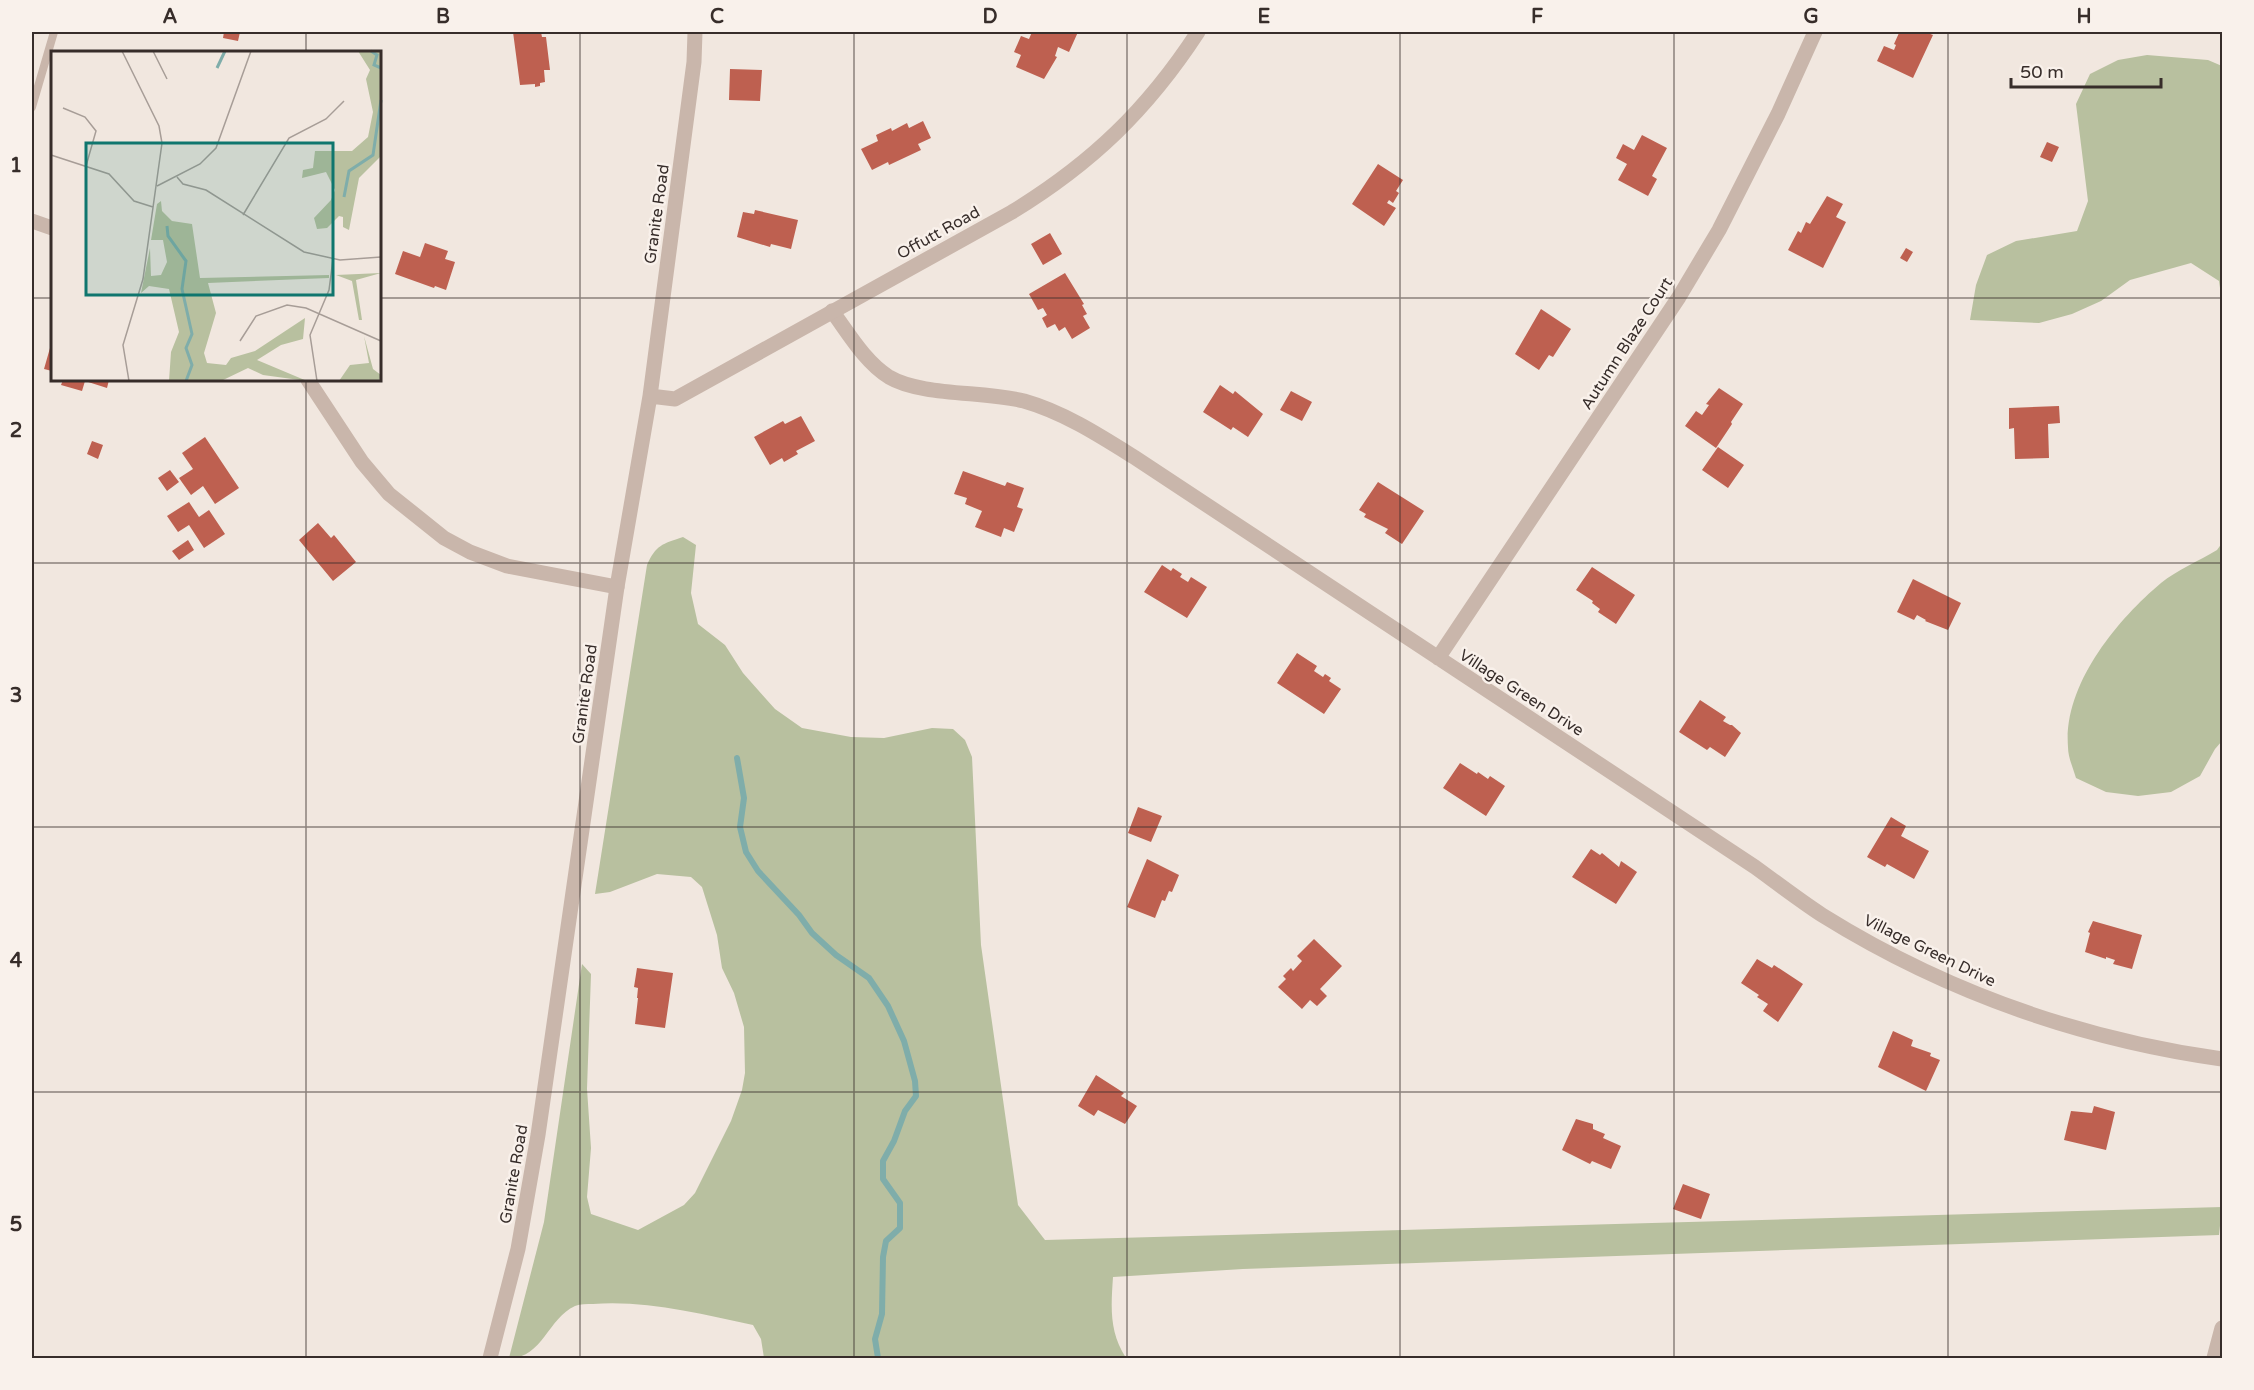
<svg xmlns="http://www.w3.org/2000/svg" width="2254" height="1390" font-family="'Varela Round',sans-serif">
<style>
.green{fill:#b8c09f}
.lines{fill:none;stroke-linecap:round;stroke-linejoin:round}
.stream{stroke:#7fadaa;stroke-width:6}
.building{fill:#be6050}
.service{stroke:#c9b6ab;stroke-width:8}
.minor{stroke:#c9b6ab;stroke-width:15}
.tertiary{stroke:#c9b6ab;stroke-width:15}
.grid{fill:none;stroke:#372d2a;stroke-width:1.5;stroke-opacity:0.55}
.labels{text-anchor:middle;stroke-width:5;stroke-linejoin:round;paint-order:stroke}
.street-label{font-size:16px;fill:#372d2a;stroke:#f9f1eb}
.inset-river{fill:none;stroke:#7fadaa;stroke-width:3}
.inset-road{fill:none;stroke:#a79d97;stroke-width:1.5}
.view{fill:#0f766e;fill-opacity:0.15;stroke:#0f766e;stroke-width:3}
.inset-edge{fill:none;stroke:#372d2a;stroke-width:3}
.neatline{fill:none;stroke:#372d2a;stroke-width:2}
.grid-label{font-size:20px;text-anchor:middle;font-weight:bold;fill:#372d2a}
</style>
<rect width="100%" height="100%" fill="#f1e7df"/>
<path class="green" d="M2147,55L2208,60L2222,66V302L2219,281L2191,263L2130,280L2101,301L2072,314L2039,323L1970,320L1976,285L1987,255L2016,241L2077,231L2088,201L2076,104L2090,74L2118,60Z
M683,537L696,545L691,593L698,624L725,645L743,673L775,709L802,728L851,737L884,738L932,728L953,729L965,740L972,757L981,945L1018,1205L1045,1240L2222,1207L2219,1235L1243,1269L1113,1277C1111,1307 1109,1332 1126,1358H764L761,1339L753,1325C701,1314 646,1300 593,1304C587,1304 580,1304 575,1306C548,1318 542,1359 509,1358L544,1222L582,964L591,974L587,1089L591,1148L587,1197L591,1214L638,1230L684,1205L695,1193L731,1121L742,1090L745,1073L744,1027L734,993L722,968L717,935L702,887L691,877L657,874L610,892L595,894L647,565C656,545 662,544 683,537Z
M2222,543V741L2215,749L2200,776L2171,792L2138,796L2106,792L2076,778C2073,768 2068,757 2068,747C2063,685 2117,620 2161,583C2177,570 2199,561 2217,550Z"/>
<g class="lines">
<path class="stream" d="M737,758L744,798L740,827L746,852L758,871L799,915L812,933L836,955L869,978L888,1006L904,1041L915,1081L916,1096L905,1111L894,1141L883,1161V1179L900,1203V1228L886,1241L883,1257L882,1314L875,1339L878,1358"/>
</g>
<path class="building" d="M224,32H240L238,41L223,38Z
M513,32H541L542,37H546L550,70H544L545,82L540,83V86L535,87V84L520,85Z
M1032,32H1078L1069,52L1058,47L1055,56L1057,57L1044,79L1016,67L1021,55L1014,52L1021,36L1029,39Z
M1902,32H1925L1933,35L1913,78L1877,61L1884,46L1894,50L1896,45L1894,44L1899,33L1901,34Z
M730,69L762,70L760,101L729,100Z
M923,121L931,138L918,144L921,150L889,165L888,162L872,170L861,149L878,141L876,135L891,128L892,131L907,123L909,128Z
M1642,135L1667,148L1652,176L1657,179L1648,196L1618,180L1627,164L1616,158L1623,144L1634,150Z
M2047,142L2059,147L2052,162L2040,157Z
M1378,164L1403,180L1396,191L1399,193L1393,203L1389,200L1387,203L1396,208L1384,226L1352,204Z
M1827,196L1843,204L1836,217L1846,222L1823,268L1788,250L1798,231L1801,233L1806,222L1810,224Z
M755,210L798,220L791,249L771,244L770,247L737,237L743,212L754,214Z
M1050,233L1062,254L1043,265L1031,244Z
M425,243L448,251L445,259L455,262L446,290L435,286L434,288L395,274L403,251L420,257Z
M1906,248L1913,252L1907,262L1900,258Z
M1065,273L1084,304L1082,305L1087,314L1083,316L1090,328L1072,339L1065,327L1059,331L1055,324L1047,328L1042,318L1047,315L1043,308L1038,310L1029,294Z
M1541,309L1571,329L1553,357L1549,355L1539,370L1515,354Z
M52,341V371L44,369Z
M63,380H109L107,388L85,381L82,391L61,385Z
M1220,385L1233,394L1235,391L1263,414L1248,437L1233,427L1231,430L1203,412Z
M1719,388L1743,404L1731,422L1732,424L1716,448L1685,426L1696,411L1702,415L1709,405L1706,404Z
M1291,391L1312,402L1302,421L1280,410Z
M2059,406L2060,423L2048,424L2049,458L2015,459L2014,428L2009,429V408Z
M801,416L815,441L796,451L798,454L784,462L782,458L770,465L754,437L783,421L785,424Z
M205,437L239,488L215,504L203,486L191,495L179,478L193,469L182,453Z
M92,441L103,445L98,459L87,454Z
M1718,447L1744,465L1728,488L1702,470Z
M170,470L179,482L167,491L158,478Z
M963,471L1005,486L1007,482L1024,488L1017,507L1023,509L1014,532L1004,528L1001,537L975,527L982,511L965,504L967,498L954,494Z
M1378,482L1424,511L1402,544L1385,533L1388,529L1364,517L1366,514L1359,510Z
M189,502L199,517L209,510L225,534L204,548L189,525L178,532L167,516Z
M318,523L331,538L334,535L356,562L333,581L299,540Z
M188,540L194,550L179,560L172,551Z
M1162,565L1171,571L1173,568L1182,574L1180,577L1188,582L1191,577L1207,587L1187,618L1144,592Z
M1592,567L1635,595L1616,624L1598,612L1600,609L1592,603L1593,601L1576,590Z
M1913,579L1961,603L1948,630L1925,621L1926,620L1917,615L1914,620L1897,612Z
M1297,653L1317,666L1314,671L1323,677L1325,674L1331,678L1329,681L1341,689L1324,714L1277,683Z
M1700,700L1726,717L1723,721L1730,725H1732L1741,733L1725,757L1710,747L1707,750L1679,732Z
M1460,763L1477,774L1478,772L1488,779L1490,776L1505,786L1486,816L1443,788Z
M1138,807L1162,816L1151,842L1128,833Z
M1891,817L1906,826L1901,836L1929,851L1914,879L1887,864L1885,867L1867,857Z
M1591,849L1600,855L1602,853L1619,867L1621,861L1637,872L1616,904L1572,877Z
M1147,859L1179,875L1172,892L1169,891L1165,901L1162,900L1155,918L1127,907Z
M2093,921L2142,935L2132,969L2113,964L2115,960L2106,957V959L2085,952L2090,933L2088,932Z
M1314,939L1342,966L1320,989L1327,996L1317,1006L1310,1000L1302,1009L1278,987L1286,979L1283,976L1291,968L1293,971L1302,961L1297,956Z
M1757,959L1772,968L1774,965L1803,984L1778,1022L1763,1011L1768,1004L1757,997L1759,995L1741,983Z
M637,968L673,973L665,1028L635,1024L638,998H637L638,988L634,987Z
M1893,1031L1913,1040L1911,1046L1931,1053L1930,1056L1940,1060L1926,1091L1878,1067Z
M1096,1075L1124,1093L1121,1096L1137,1106L1125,1124L1098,1110L1094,1116L1078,1106Z
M2094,1106L2115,1112L2106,1150L2064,1140L2071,1111L2092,1113Z
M1576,1119L1593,1124V1129L1605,1134L1603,1138L1621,1146L1611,1169L1592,1161L1590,1164L1562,1150Z
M1683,1184L1710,1194L1701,1219L1673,1209Z"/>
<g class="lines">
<path class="service" d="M32,107L54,32"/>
<path class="minor" d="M32,221L52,228
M832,311C849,334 865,362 889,377C921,396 984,391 1024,401C1063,412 1099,435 1134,457L1755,867C1777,883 1799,900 1822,915C1944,991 2080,1039 2222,1059
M308,380L362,462L389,494L444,538L470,552L507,566L617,587
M1438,658L1679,297L1719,230L1778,114L1815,32
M2214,1358L2222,1328"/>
<path class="tertiary" d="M650,396L675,399L1012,212C1092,163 1147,110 1198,32
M490,1358L518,1249L538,1135L617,587L650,396L694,62L695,32"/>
</g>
<path class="grid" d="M306,32V52M580,32V1358M854,32V1358M1127,32V1358M1400,32V1358M1674,32V1358M1948,32V1358M32,298H52M380,298H2222M306,380V1358M32,563H2222M32,827H2222M32,1092H2222"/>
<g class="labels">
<g class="street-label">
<text transform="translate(656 214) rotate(-82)" y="6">Granite Road</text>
<text transform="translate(938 232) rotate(-29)" y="6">Offutt Road</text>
<text transform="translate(1626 343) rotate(-57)" y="6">Autumn Blaze Court</text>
<text transform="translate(1522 692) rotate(33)" y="6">Village Green Drive</text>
<text transform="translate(584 694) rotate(-82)" y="6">Granite Road</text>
<text transform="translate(1930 950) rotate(26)" y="6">Village Green Drive</text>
<text transform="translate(513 1174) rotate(-80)" y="6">Granite Road</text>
</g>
</g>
<g transform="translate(51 51)">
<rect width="330" height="330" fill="#f1e7df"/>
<path d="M307,0H330V105L308,127L298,179L292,176V166L288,165L276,177L266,178L263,167L280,149L284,139L275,121L251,127L252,119L262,117L264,100H301L317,86L322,61L315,28L319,19ZM110,150L111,160L121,170L141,173L149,227L278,224V227L157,232L165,262L153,302L156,312L175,314L180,307L204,300L254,267L252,288L230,294L206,309L256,330L212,324L197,317L170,330H118L120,301L128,281L118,238L98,235L90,242L99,197L100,225L110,224L116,211L112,189H100L106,153ZM330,222L305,229L311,269H308L301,230L285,224ZM313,285L322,318L330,324L328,330H288L299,314L318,312Z" fill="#b8c09f"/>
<path class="inset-river" d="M320,0L326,4L323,14L330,17M166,17L174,0M293,146L298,120L322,104L330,49M116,175L117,185L135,210L131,238L141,283L135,297L141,314L135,330"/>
<path class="inset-road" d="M71,0L108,75L111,92L92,228L72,294L78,330M102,0L116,28M12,57L34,66L45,80L35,115M0,104L58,123L83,150L102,156M126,126L132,133L155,139L253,201L289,209L330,206M106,135L149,113L165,97L200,0M192,164L238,87L275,68L293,50M189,290L205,265L236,254L255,257L330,290M266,330L259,284L278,239L282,208"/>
<path class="view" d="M35,92H282V244H35Z"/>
<rect width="330" height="330" class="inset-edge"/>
</g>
<rect width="2254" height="1390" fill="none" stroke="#f9f1eb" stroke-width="66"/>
<path d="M2011 78v9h150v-9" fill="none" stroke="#372d2a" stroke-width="3"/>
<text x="2020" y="78" font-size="18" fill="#372d2a" stroke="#f9f1eb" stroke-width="4.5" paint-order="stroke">50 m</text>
<rect x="33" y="33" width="2188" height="1324" class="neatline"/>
<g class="grid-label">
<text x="170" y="23">A</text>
<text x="443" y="23">B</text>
<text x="717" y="23">C</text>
<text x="990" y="23">D</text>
<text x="1264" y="23">E</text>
<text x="1537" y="23">F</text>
<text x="1811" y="23">G</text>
<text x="2084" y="23">H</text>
<text x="16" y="172">1</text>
<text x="16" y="437">2</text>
<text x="16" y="702">3</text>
<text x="16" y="967">4</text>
<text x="16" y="1231">5</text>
</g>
</svg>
